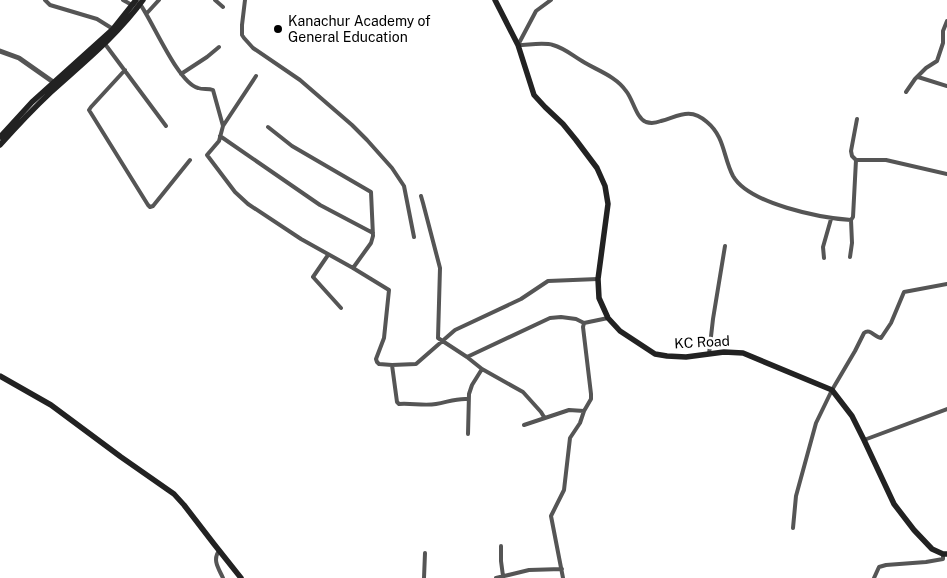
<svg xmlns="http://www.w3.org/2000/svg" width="947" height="578" font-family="'Public Sans',sans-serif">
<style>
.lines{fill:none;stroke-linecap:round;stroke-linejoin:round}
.minor{stroke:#555;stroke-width:4}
.tertiary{stroke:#555;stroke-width:5}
.secondary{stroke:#222;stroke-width:5.5}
.poi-dot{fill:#000;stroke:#fff;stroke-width:2}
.labels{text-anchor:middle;stroke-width:5;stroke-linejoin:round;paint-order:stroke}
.poi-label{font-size:14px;fill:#000;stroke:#fff;text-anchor:start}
.street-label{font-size:14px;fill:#000;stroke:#fff}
</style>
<rect width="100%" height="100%" fill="#fff"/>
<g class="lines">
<path class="minor" d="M45,0L50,5L97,19L113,29
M123,0L132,5
M215,0L223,7
M245,0L242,25V35L244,38L253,48L300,80L352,125L367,140L392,168L404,186L414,237
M551,0L536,11L518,45C528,45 544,42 553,45C564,48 572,55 582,61C596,70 616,76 626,91C633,99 636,118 646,122C652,124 656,123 661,121C679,116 690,107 707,122C725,137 723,157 733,176C749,204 821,218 851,220
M140,4C153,22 178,83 198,88C203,90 208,88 213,90L223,126L219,141L207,155L235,192L248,204L301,239L353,268L389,290L384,338L376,359L377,362L379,364L392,365L416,364L455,330L521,299L548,281L598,279
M147,13L159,0
M105,44L166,126
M125,70L91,107L89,110L148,205L150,207L153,206L190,160
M181,74L207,57L219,47
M918,77L947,86
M906,92L915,79L926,68L937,61L943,43V31L947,21
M223,126L256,76
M268,127L292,146L371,192L373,236L371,243L353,268
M220,136L320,205L373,233
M856,160H886L947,174
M421,196L423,203L440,268L438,338L467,357L482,369L523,392L541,412L544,417
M328,255L313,277L341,308
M850,257L852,243L851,220L853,217L856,160L852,156L851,151L857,119
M824,258L823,247L831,219
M709,354L713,319L725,246
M467,357L550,318L561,317L576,319L584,323L608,318
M392,365L397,402L399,404C411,403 424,406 436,404C448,402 456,398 468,399
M524,425L569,410L584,411L591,399V394L583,327L584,323
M468,434L469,394L472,385L482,369
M864,440L947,409
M793,528L796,496L816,423L832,390L855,351L864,333C870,328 874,337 881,338L891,323L904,292L947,284
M501,546V561L503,576
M219,551C212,560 219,569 223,578
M424,578L425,553
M496,578L529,570L562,569
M563,578L551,516L564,490L570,438L580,423L584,411
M874,578L879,567L886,565L926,562L943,559V554"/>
<path class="tertiary" d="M0,51L19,58L56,84"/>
<path class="secondary" d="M495,0L518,45L534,95L545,107L563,124L576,140L597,168L605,186L608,204L598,279L599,298L608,318L620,331L655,354L667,356L686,357L724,352L743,353L832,390L852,416L864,440L894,504L914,530L932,549L943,554H947
M0,137L32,102L113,29L136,0
M0,145C16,127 33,109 51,92C83,63 117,36 143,0
M0,376L51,405L121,457L174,494L184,505L214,544L241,578"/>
</g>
<circle class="poi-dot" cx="278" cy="29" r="5"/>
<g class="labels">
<g class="poi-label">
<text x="288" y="26">Kanachur Academy of<tspan x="288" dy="16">General Education</tspan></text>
</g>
<g class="street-label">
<text transform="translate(702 342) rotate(-3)" y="5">KC Road</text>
</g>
</g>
</svg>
